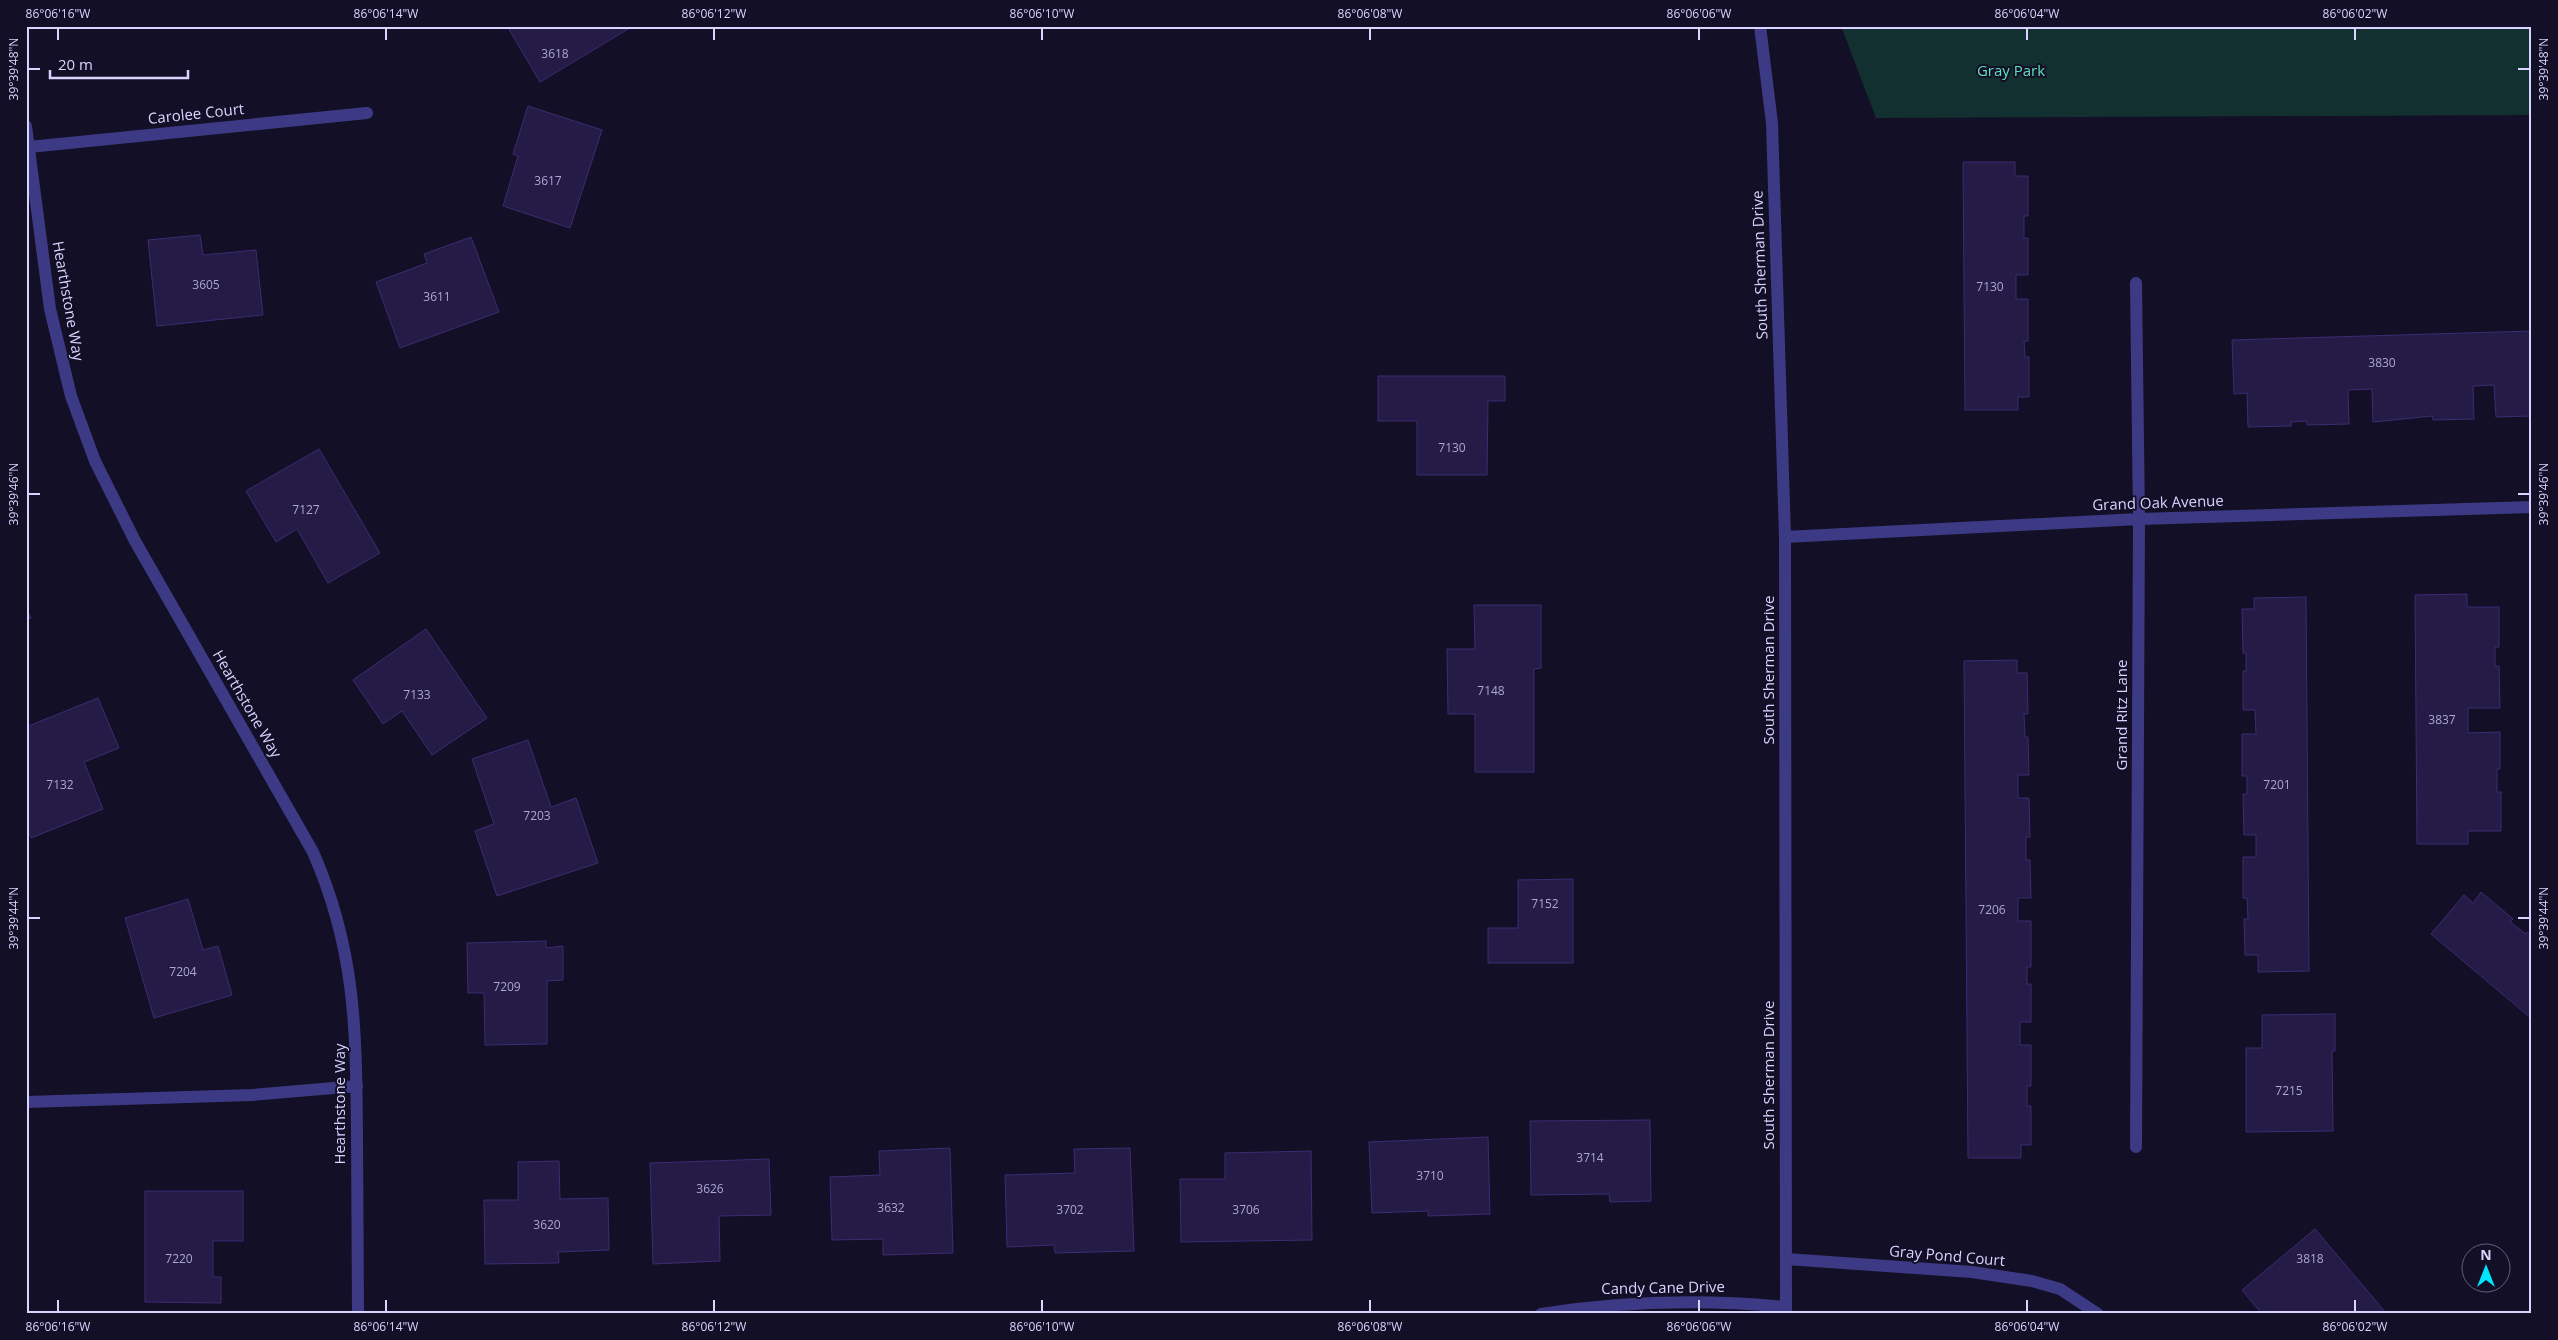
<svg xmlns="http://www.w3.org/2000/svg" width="2558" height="1340" font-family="'Open Sans',sans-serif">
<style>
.green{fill:#12302f}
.building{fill:#241b47;stroke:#3b2d73}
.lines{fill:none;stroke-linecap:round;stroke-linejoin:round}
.service{stroke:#3d3a85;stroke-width:12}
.minor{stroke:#3d3a85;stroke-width:12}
.tertiary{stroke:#3d3a85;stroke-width:12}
.ticks{fill:none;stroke:#d9d4ff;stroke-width:2}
.labels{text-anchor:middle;stroke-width:4;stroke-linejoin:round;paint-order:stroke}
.number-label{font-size:12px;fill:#aca6d1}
.park-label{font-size:15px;fill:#5fe0c0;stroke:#130f26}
.street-label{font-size:15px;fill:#d9d4ff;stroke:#130f26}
.neatline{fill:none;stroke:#d9d4ff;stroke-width:2}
.ticks-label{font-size:12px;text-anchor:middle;fill:#d9d4ff}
</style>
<rect width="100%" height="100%" fill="#130f26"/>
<path class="green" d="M1841,26H2532V115L1876,118Z"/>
<path class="building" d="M507,26H633L540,82Z
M528,106L602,130L570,228L503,206L518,156L513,154Z
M1963,162H2015V176H2028V216H2024V238H2028V275H2016V299H2028V341H2024L2025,357H2029V397H2018V410H1965Z
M200,235L203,255L256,250L263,315L157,326L148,240Z
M471,237L499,312L400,348L376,282L427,263L424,254Z
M2532,331V416L2496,417L2494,385L2473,386L2474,419L2433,420L2432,416L2373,422L2372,389L2348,390L2349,424L2307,425V421L2291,422V426L2248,427L2247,393L2234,394L2232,340Z
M1378,376H1505V401H1488L1487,475H1417V421H1378Z
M319,449L380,553L328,583L297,529L276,542L246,491Z
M2467,594V607H2499V647H2495V666H2499L2500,708H2468V733L2500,732V769H2497V792H2501V831H2468V844H2417L2415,595Z
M2306,597L2309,971L2258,972V955H2245L2244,919H2248L2247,898H2243V857H2256V835H2244L2243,794H2247V776H2242V734H2256L2255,710H2243V671H2246V653H2243L2242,609H2254V598Z
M1474,605H1541V668L1534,669V772H1475V714H1448L1447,649H1475Z
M26,609L31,618L26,620Z
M426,629L487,718L432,755L402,711L383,724L353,680Z
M2017,660V673H2027L2028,714H2024L2025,737H2028L2029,775H2018V798H2029L2030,837H2026V860H2030L2031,898H2018V921H2031V967H2027V984H2031V1022H2020V1045H2031V1086H2027V1106H2031V1145H2021V1158H1968L1964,661Z
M98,698L119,748L84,762L103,809L31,838L26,826V727Z
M528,740L551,807L576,798L598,863L497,896L475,831L494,824L472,759Z
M1573,879V963H1488V928H1518V880Z
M2481,892L2513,919L2510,922L2526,934L2527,932L2532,936V1019L2431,934L2464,895L2473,903Z
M188,899L203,950L218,946L232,995L154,1018L125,918Z
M546,941V948L563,946V980L547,981V1044L485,1045L484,993H468L467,943Z
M2335,1014V1051H2332L2333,1131L2246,1132V1048H2262V1015Z
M1650,1120L1651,1201L1610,1202L1609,1194L1531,1195L1530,1121Z
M1488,1137L1490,1214L1428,1216V1211L1372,1213L1369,1142Z
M950,1148L953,1253L883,1255V1239L832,1240L830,1177L880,1175L879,1151Z
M1130,1148L1134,1251L1055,1253L1054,1245L1007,1247L1005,1175L1075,1173L1074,1149Z
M1311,1151L1312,1240L1181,1242L1180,1179H1225V1153Z
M769,1159L771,1215L719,1216L720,1261L653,1264L650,1163Z
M559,1161L560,1199L608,1198L609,1250L558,1252L559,1263L485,1264L484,1200H518V1162Z
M145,1191H243V1241H213V1277H221V1303L145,1302Z
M2315,1229L2387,1314H2262L2242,1290Z"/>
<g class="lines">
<path class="service" d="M26,1102L252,1095L357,1086"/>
<path class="minor" d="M26,126L50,309L71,396L95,461L135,541L313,852C356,950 356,1030 357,1135C357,1195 358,1254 358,1314
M29,147L367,113
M2136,283L2139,519L2136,1147
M1785,537L2139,519L2532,507
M1786,1259L1972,1272L2032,1281L2060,1289L2098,1314
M1541,1314C1622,1301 1704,1299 1786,1307"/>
<path class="tertiary" d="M1760,26L1772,123L1785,537L1786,1314"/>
</g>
<path class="ticks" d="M58,28V40M386,28V40M714,28V40M1042,28V40M1370,28V40M1699,28V40M2027,28V40M2355,28V40M28,69H40M2518,69H2530M28,494H40M2518,494H2530M28,918H40M2518,918H2530M58,1300V1312M386,1300V1312M714,1300V1312M1042,1300V1312M1370,1300V1312M1699,1300V1312M2027,1300V1312M2355,1300V1312"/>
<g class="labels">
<g class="number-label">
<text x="555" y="58">3618</text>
<text x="548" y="185">3617</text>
<text x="206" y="289">3605</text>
<text x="1990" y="291">7130</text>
<text x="437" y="301">3611</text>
<text x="2382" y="367">3830</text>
<text x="1452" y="452">7130</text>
<text x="306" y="514">7127</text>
<text x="1491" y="695">7148</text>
<text x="417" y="699">7133</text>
<text x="2442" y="724">3837</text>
<text x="60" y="789">7132</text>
<text x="2277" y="789">7201</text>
<text x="537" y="820">7203</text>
<text x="1545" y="908">7152</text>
<text x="1992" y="914">7206</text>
<text x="183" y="976">7204</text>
<text x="507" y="991">7209</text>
<text x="2289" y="1095">7215</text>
<text x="1590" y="1162">3714</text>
<text x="1430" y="1180">3710</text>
<text x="710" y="1193">3626</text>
<text x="891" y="1212">3632</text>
<text x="1070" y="1214">3702</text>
<text x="1246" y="1214">3706</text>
<text x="547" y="1229">3620</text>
<text x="179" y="1263">7220</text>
<text x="2310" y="1263">3818</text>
</g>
<g class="park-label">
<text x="2011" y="76">Gray Park</text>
</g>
<g class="street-label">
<text transform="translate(196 114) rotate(-6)" y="5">Carolee Court</text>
<text transform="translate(1760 265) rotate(-92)" y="5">South Sherman Drive</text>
<text transform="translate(68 301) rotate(80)" y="5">Hearthstone Way</text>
<text transform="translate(2158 503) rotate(-2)" y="5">Grand Oak Avenue</text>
<text transform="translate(1769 670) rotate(-90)" y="5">South Sherman Drive</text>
<text transform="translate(247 704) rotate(60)" y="5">Hearthstone Way</text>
<text transform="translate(2122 715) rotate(-90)" y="5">Grand Ritz Lane</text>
<text transform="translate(1769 1075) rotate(-90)" y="5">South Sherman Drive</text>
<text transform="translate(340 1104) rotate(-90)" y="5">Hearthstone Way</text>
<text transform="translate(1947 1256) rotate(5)" y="5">Gray Pond Court</text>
<text transform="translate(1663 1288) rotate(-1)" y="5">Candy Cane Drive</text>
</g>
</g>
<rect width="2558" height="1340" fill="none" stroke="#130f26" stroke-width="55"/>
<g transform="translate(2486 1268)"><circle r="24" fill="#130f26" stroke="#625e7d"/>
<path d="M0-4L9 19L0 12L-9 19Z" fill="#00e5ff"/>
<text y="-8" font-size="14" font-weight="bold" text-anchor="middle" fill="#d9d4ff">N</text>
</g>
<path d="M50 70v8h138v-8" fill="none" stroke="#d9d4ff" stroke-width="2.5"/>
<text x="58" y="70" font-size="15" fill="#d9d4ff" stroke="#130f26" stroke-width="4" paint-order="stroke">20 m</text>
<rect x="28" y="28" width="2502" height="1284" class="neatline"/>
<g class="ticks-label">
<text x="58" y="18">86°06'16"W</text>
<text x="386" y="18">86°06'14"W</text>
<text x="714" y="18">86°06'12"W</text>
<text x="1042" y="18">86°06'10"W</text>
<text x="1370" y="18">86°06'08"W</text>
<text x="1699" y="18">86°06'06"W</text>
<text x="2027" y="18">86°06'04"W</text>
<text x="2355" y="18">86°06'02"W</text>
<text transform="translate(14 69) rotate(-90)" y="4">39°39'48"N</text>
<text transform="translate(2544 69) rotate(-90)" y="4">39°39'48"N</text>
<text transform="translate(14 494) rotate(-90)" y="4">39°39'46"N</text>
<text transform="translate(2544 494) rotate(-90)" y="4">39°39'46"N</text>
<text transform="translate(14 918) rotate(-90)" y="4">39°39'44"N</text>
<text transform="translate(2544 918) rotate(-90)" y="4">39°39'44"N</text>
<text x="58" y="1331">86°06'16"W</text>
<text x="386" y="1331">86°06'14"W</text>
<text x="714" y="1331">86°06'12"W</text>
<text x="1042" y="1331">86°06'10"W</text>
<text x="1370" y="1331">86°06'08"W</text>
<text x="1699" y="1331">86°06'06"W</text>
<text x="2027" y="1331">86°06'04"W</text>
<text x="2355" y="1331">86°06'02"W</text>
</g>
</svg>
